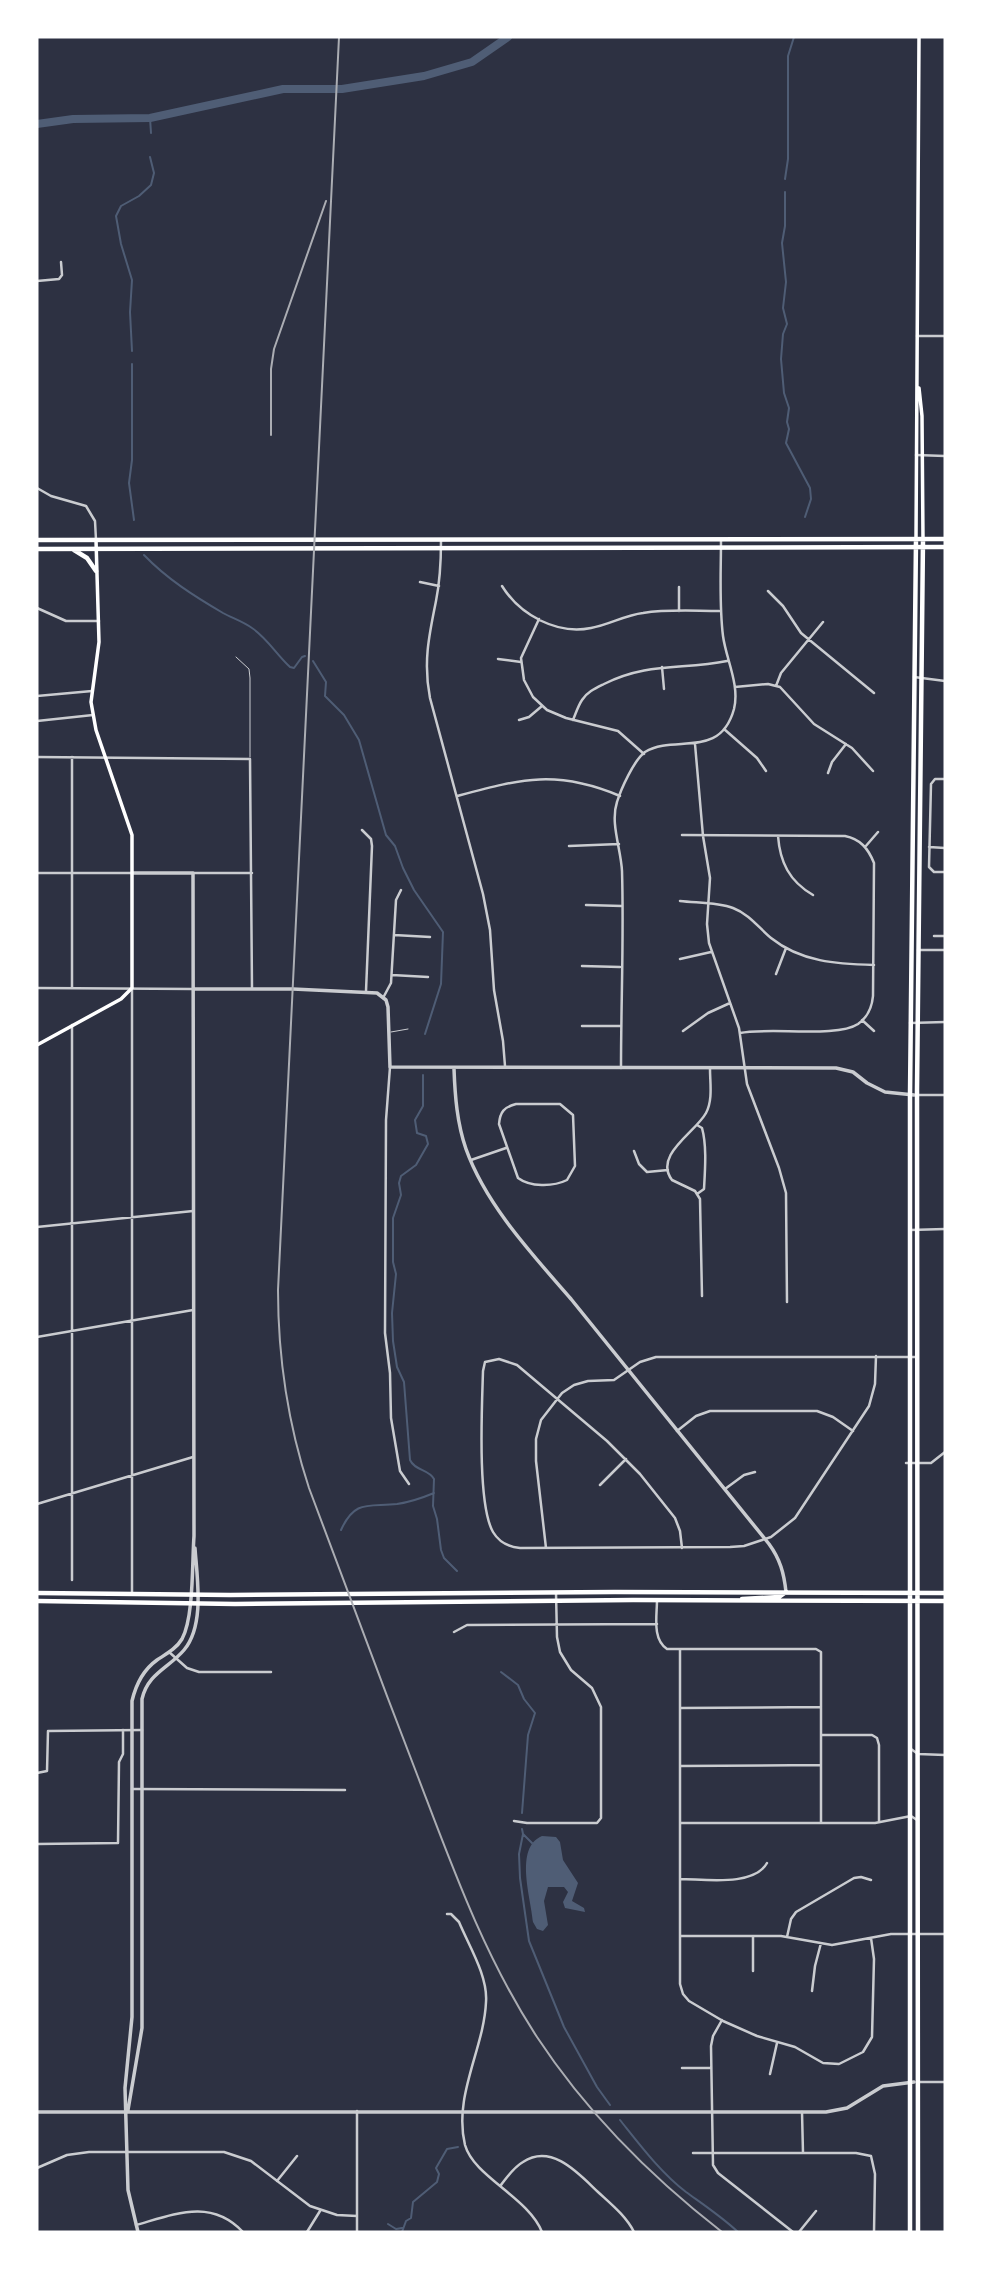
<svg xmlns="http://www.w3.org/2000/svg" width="982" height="2269" font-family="Overpass,sans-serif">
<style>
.water{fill:#4f5d75}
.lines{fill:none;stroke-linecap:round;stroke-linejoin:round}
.stream{stroke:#4f5d75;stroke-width:2}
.river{stroke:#4f5d75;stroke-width:8}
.service{stroke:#caccd0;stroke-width:1}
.minor{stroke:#caccd0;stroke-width:2.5}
.tertiary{stroke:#caccd0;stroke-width:3.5}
.secondary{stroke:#fff;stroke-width:3.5}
.primary{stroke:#fff;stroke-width:4.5}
.rail{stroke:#abadb3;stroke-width:2}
</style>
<rect width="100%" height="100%" fill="#2d3142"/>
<path class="water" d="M542,1836L556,1837L560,1842L563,1860L578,1883L572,1901L584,1908L585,1912L565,1908L563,1902L568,1892L564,1887H548L544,1901L548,1925L543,1931L537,1929L533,1922C531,1897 514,1848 542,1836Z"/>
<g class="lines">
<path class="stream" d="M150,118L151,133
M785,179L788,159V56L794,37
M785,192V226L782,243L786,282L783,308L787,324L783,334L781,359L784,393L789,408L787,422L789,429L786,443L810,488L811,499L805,517
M132,351L130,312L132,280L121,244L116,216L121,206L139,196L151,185L154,173L150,157
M132,364V460L129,483L134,520
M144,555C167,579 194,596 223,613C232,618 242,621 252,628C267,638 276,654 290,667L294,668L302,657L305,656
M313,661L326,682L325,696L344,715L359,740L386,835L395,846L403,868L414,890L443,932L441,984L425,1034
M423,1075V1106L415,1120L417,1133L426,1136L428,1144L416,1165L401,1176L399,1183L401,1195L393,1218V1262L396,1274L392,1313L393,1341L397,1367L404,1382L410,1460C415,1471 429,1469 434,1479L433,1506L437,1519L441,1550L444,1558L457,1571
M341,1530C355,1499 369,1507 397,1504C411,1502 422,1498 434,1493
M501,1672L518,1685L524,1699L535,1713L528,1735L522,1813
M522,1829L523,1834L519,1854L520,1878L529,1941L564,2027L597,2087L610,2105
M523,1834L532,1843
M620,2120C640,2145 661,2173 686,2192C704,2205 722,2217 738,2232
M388,2224L396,2229L402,2228
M402,2232L406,2221L411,2218L413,2202L437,2182L439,2174L436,2168L447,2149L458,2147"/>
<path class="river" d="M37,124L73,119L150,118L283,89H342L424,76L472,62L508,37"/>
<path class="service" d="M236,657L249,669L250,678V757
M391,1032L408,1029"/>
<path class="minor" d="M37,281L59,279L62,275L61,262
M917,336H945
M916,455L945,456
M37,488L51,496L86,506L95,521L96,540
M441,541C441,561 440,581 436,601C429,635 423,663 430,698L483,894L490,930L494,990L503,1041L505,1066
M420,582L439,586
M502,586C520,615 557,635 591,628C609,625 625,615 643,613C668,609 694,611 719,611
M679,587V611
M768,591L783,606L801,633L874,693
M37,608L66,621H99
M539,619L521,658L524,680L533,697L547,710L566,718L618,731L644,754
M498,659L521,662
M662,667L664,689
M914,677L945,681
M776,686L781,673L823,622
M735,687L768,684L780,687L814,724L852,748L873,771
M37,696L92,691
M519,720L529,717L542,706
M573,720C576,713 578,706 582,700C587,692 596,688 604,684C648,662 682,670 727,661
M37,721L93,715
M724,729L757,758L766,771
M695,744L703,836L710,878L707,924L709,943L739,1028L747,1084L779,1168L786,1193L787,1302
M37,757L250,759L252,988
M828,773L832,762L846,744
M945,779H935L931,784L929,867L934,872H945
M457,796C521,779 556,769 620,796
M362,830L371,839L372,846L366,991
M682,835L845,836C860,839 868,848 874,863L873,996C872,1007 868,1017 858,1024C837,1038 769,1027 740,1033
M778,836C780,862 789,881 813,895
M569,846L619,844
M865,847L878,832
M929,847L945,848
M37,873H131
M193,873H252
M680,901C697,903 717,902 733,908C749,914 759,928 771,938C801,962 837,964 874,965
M586,905L622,906
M394,935L430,937
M934,936H945
M918,950H945
M680,959L711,952
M582,966L620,967
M776,974L786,948
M392,975L428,977
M37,988L193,989
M72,988V757
M132,988V1593
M383,998L391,983L396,900L401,890
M862,1020L874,1031
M910,1023L945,1022
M582,1026H621
M683,1031L708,1013L730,1003
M390,1067L386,1120L385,1333L390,1373L391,1418L400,1471L409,1484
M621,1068C621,1002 624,936 622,871C621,849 610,823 617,802C621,789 634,760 645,752C675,734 720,760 734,709C740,685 726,659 723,636C719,604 721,572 721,540
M917,1095H945
M516,1104H560L573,1115L575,1166L567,1180C553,1187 530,1187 518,1178L499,1124C500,1112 504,1107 516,1104Z
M697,1125L702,1128C707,1146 705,1170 704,1189L697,1194
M634,1151L639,1164L647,1172L668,1170
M471,1160L506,1148
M37,1227L193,1211
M910,1230L945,1229
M702,1296L700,1199L695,1191L672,1180C653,1155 696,1132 706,1113C713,1100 710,1083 710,1069
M37,1337L193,1310
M677,1431L696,1416L710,1411H817L833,1417L853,1431
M906,1463H931L945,1452
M600,1485L626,1459
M725,1489L744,1475L755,1472
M37,1504L193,1457
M546,1548L536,1461V1439L541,1420L562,1393L574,1385L588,1381L614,1380L640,1362L656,1357H917
M682,1548L680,1531L675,1518L640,1474L607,1441L517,1365L499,1359L485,1362L483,1371C482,1406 477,1504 493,1532C499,1542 509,1547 520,1548L730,1547L744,1546L771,1537L795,1518L869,1406L875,1384L876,1356
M72,1580V1025
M657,1600C657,1616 652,1639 667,1649H816L821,1652V1823
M454,1632L467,1625L657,1624
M680,1650V1984L683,1994L689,2001L723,2021L757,2036L795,2047L823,2063L839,2064L863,2052L872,2037L874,1959L871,1938
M169,1652L187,1668L199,1672H271
M680,1708L821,1707
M822,1735H872L877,1738L879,1745V1822
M911,1749L918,1754L945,1755
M680,1766L821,1765
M37,1773L47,1771L48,1731L142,1730
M132,1789L345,1790
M514,1821L527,1823H597L601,1818V1707L592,1688L571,1670L560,1652L557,1637L556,1593
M680,1823H875L911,1816L917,1820
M37,1844L118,1843L119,1762L123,1754V1730
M680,1879C704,1879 754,1887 767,1863
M447,1914H451L459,1922C469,1946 488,1976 486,2002C484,2049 453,2096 465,2145C474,2177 528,2197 542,2232
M680,1936H781L832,1945L891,1934H945
M787,1937L791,1919L796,1912L854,1878L861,1877L871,1880
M753,1971V1936
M812,1991L815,1966L821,1943
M722,2020L713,2036L711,2046L713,2165L718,2173L793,2232
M682,2068H710
M770,2074L777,2043
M917,2082H945
M802,2112L803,2153
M693,2153H856L871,2156L875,2174L874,2232
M37,2168L67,2155L89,2152H224L251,2161L310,2206L337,2215L357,2216
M277,2181L297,2156
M501,2185C507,2177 514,2167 523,2162C552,2143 579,2174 598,2192C611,2204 626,2216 634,2232
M136,2225C175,2214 211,2198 243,2232
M307,2232L320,2211
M357,2232V2111
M799,2232L816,2211"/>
<path class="tertiary" d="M132,873H193L194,1536C192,1562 194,1617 182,1639C176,1649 166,1654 157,1660C143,1670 136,1684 132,1701V2017L125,2088L128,2190L138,2232
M193,989H293L377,993L386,1000L388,1007L390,1067L836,1068L853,1072L867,1083L885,1092L914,1095
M454,1069C455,1096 457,1123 466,1149C486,1205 532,1254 571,1299L769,1544C780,1559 784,1573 786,1592
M128,2110L142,2028V1699C148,1673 169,1668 184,1650C205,1625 197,1578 195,1548
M37,2112H826L847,2108L883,2086L914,2082"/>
<path class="secondary" d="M919,388L922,416L923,539
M916,539L919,37
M37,1045L121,999L132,988V835L96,730L91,702L99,642L96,540"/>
<path class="primary" d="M37,540L945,539
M37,549L945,547
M74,550L87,558L96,571
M37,1593L230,1595L615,1592L945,1593
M742,1599L779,1597L786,1592
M37,1601L235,1604L633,1600L945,1601
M910,2232V1095L916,539
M918,2232L917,1090L923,539"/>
<path class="rail" d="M339,37L278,1290C278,1359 288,1424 309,1488C345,1585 381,1681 418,1777C452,1866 484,1956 537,2037C587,2113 650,2176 722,2232
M271,435V369L274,349L326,201"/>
</g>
<rect width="982" height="2269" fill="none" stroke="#ffffff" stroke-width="77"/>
</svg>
